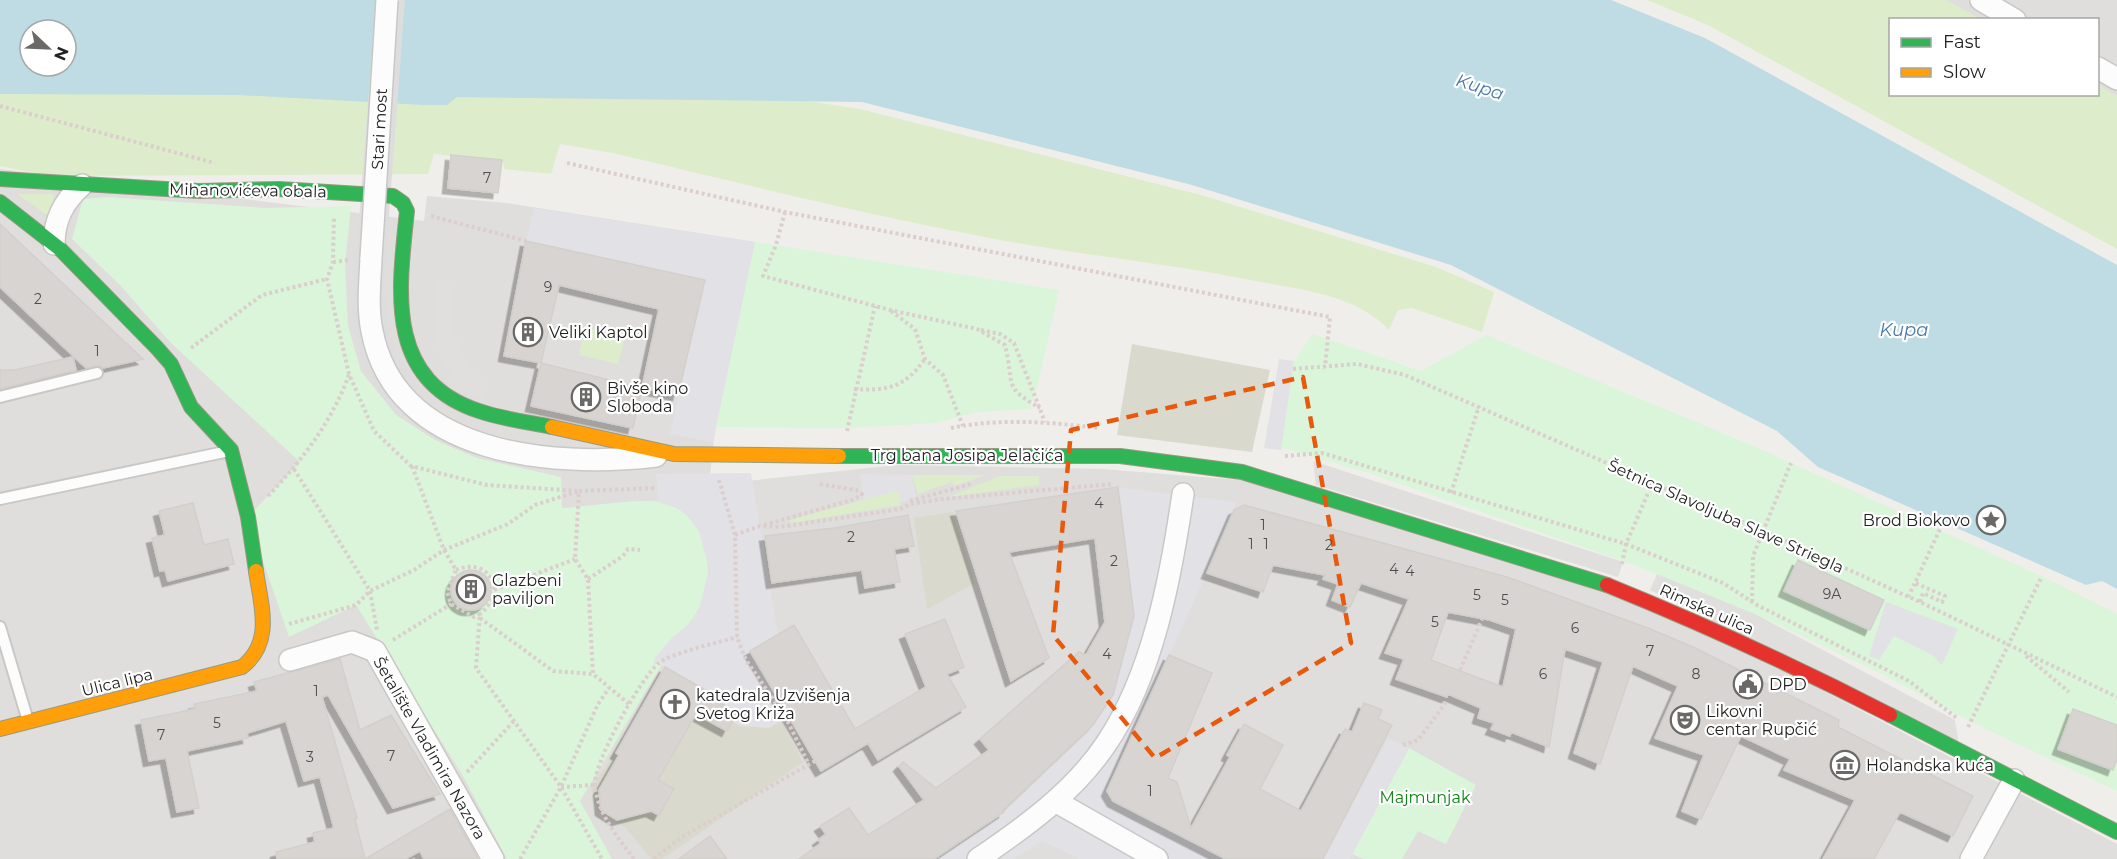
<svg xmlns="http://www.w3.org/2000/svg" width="2117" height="859" font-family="Montserrat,sans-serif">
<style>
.residential{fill:#dfdedc}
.construction{fill:#d9d9cd}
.grass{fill:#ddeccb;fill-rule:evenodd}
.park{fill:#daf5da}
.parking{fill:#e0dfde}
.plaza{fill:#e2e1e5}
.water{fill:#bfdbe3;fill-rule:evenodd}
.pier{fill:#dedddd}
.building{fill:#d7d4d2;stroke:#d3d0cc;stroke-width:1.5;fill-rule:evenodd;filter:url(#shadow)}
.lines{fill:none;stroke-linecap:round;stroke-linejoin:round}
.lane-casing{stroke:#c9c8c7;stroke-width:14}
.street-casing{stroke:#c9c8c7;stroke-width:24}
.fast-casing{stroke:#999a82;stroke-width:16}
.slow-casing{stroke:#999a82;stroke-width:16}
.jam-casing{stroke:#999a82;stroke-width:16}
.path{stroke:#dccecd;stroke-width:4;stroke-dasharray:3 3;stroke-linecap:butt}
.lane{stroke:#fdfcfc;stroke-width:10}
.street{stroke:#fdfcfc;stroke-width:21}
.fast{stroke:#30b455;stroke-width:14}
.slow{stroke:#ff9f0a;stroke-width:14}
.jam{stroke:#e5322d;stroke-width:14}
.street-bridge-casing{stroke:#c9c8c7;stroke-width:24;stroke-linecap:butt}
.street-bridge{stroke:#fdfcfc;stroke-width:21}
.marked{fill:none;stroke:#e8590c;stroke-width:4.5;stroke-dasharray:12 8;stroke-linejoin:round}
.labels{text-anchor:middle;stroke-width:4.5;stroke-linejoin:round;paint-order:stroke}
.number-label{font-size:14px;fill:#4f4e4e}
.street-label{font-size:16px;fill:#222;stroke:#fff}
.poi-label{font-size:16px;fill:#222;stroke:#fff;text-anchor:start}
.park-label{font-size:16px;fill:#0c8416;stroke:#fff}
.water-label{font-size:18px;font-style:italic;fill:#4a7aab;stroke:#fff}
</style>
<defs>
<filter id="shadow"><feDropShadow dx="-5.5" dy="5.5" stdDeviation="0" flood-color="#0004"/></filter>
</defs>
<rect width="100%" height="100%" fill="#f0eeeb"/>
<path class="residential" d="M1908,0H2117V119L2098,94V20L1942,19Z
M0,169L424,221L427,196L507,203L755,242L714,438L709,485L897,465L1103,469L1252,481L1612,593L1758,657L2117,844V859H0Z"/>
<path class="construction" d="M1132,344L1270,370L1252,452L1117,435Z
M953,512L975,583L927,609L914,518Z
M700,616L745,650L803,762L662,859H651L626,828L598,811L591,789Z"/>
<path class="grass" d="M0,0L505,55L860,109L1201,195L1436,267L1494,292L1482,332L1412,308L1398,310L1389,330C1355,294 1301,290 1255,281C1167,263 1078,255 990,238C864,214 738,183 613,153L560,144L551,174L504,169L503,162L434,154L428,174L47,176L0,166ZM30,30H66V66H30Z
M1647,0H1946L1981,19L1890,20V94H2098V85L2117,96V249L1708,25Z
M17,194H53L54,201L47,215Z
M585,328L625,337L618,364L579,355Z
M912,475H985L954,486L952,482L918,494Z
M1000,476H1039V485L949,497Z
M899,490L901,505L791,523L790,520Z"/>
<path class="park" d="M107,197L266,208L351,206L345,264L348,326L361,371L396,415L435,440L477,458L561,477L562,508C585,507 640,498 660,502C716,513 722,596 683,629L580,801L612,859H507L463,776L356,605L289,637L248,517L300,462L170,342L120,285L72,239L83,199Z
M755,242L1059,290L1038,384L1030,409L977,412L935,423L847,428L715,427Z
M1313,334L1421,371L1486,335L1749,444L2050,580L2117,614V791L1971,722L1880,673L1755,614L1626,562L1365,472L1281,447L1294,361Z
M1409,748L1476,785L1446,844L1418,831L1402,859H1363L1352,854Z"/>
<path class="parking" d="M438,281L455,282L453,330L466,363L476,377L488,384L484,401L468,394L458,384L440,355L434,317Z
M1313,461L1623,562L1618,577L1316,485Z
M1657,574L1755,614L1955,720L1959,744L1650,590Z"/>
<path class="plaza" d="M534,208L755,242L713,442L670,434L705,280L526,241Z
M1279,359L1294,361L1281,450L1264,448Z
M751,473L778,634L750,651L789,716L769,728L740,726L727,718L732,709L667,671L660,662L653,666L655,658L672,638L691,622L699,610L709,569L699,532L690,518L679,509L658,502L656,474Z
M860,474L912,475L916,496L901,503L898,490L863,500Z
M1118,487L1236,502L1207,573L1107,791L1113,801L1226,859H1080L1042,841L1013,859H934L1004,812L1093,725L1114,694L1134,615Z
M1886,602L1958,629L1942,665L1932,655L1894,636L1879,660L1869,656Z
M1388,738L1409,748L1350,859H1323Z"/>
<path class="water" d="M0,0H1611L1705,38L2117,265V589L2102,581L2086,585L1818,467L1777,431L1451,265L1192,185L862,102L457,97L447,105H424L238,95L0,94ZM30,30H66V66H30Z"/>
<path class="pier" d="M376,0H405L384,283L388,328L397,354L418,388L394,408L375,386L364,366L352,310Z"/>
<path class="building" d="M451,155L502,160L498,193L448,188Z
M0,224L143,359L103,368L99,366L86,368L0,287Z
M526,241L705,280L678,395L642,388L659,309L559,285L541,363L504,356Z
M73,357L76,370L0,389V370H15Z
M541,363L642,388L633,428L531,406Z
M1118,487L1134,616L1113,695L1093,725L1003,810L1004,812L934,859H799L821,843L818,840L826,834L820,826L849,808L868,835L924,800L899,766L903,762L936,788L989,750L980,739L1079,652L1086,655L1105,622L1095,538L1009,552L1049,658L1011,681L956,511Z
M193,503L204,545L228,539L234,564L168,581L165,570L160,571L152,538L165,535L159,511Z
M1244,505L1507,577L1648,628L1693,647L1839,720L1838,727L1973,796L1953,836L1900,812L1874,859H1823L1855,800L1784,770L1790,759L1741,736L1701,819L1682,811L1704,755L1655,738L1678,686L1633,666L1600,764L1574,753L1603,662L1565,649L1549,747L1511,732L1510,736L1491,729L1494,723L1478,718L1481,708L1448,694L1447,697L1396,679L1404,659L1385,653L1409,599L1361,583L1350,607L1332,600L1338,584L1323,579L1325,575L1273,565L1263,592L1207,573L1234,510ZM1448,612L1490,620L1516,629L1503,687L1431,660Z
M908,515L914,546L894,549L900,582L865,588L862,570L772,583L765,536L834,528Z
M1798,560L1884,600L1870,630L1784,591Z
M451 590a20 20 0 1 1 40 0a20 20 0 1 1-40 0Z
M945,619L964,667L947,674L966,707L878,760L868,743L821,771L750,651L794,625L855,729L926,687L905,634Z
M1169,655L1212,673L1168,778L1177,782L1191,828L1230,757L1227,755L1244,724L1283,745L1260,789L1301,811L1345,729L1352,732L1364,703L1382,710L1378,719L1392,725L1323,859H1226L1113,801L1107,791Z
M340,659L360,730L391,715L440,794L393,808L328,695L322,697L357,818L355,819L365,859L450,809L478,859H424L420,851L405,859H277L276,852L315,842L313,833L334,828L320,777L304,781L286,721L247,733L248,738L187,751L199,808L177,812L166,758L149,761L141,720L195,709L194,704L257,691L254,682Z
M665,667L709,692L707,696L737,713L727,731L696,714L658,780L674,789L659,815L651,811L617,820L601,810L599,790L619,755L616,753Z
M2073,709L2117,725V759L2113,770L2058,749Z
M710,836L727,859H679Z"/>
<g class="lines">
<g class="lane-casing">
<path id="lane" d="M0,397L97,373
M0,499L229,451
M0,627L28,721"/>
</g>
<g class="street-casing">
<path id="street" d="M1981,0L2015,20
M2098,68L2117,79
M54,244C54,219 64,201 82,185
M371,258C370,282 367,307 372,331C396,456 553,468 656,456
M290,660L352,642L375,651L493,859
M1055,801L1157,859
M978,859C1025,827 1074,792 1106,744C1153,675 1171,576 1183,494
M1971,859L2014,780"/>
</g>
<g class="fast-casing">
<path id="fast" d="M0,179L199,191L279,189L393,196L403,203L407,211C399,289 384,380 479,411C502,419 528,422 552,427
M0,202L60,249L157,348L171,364L191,407L231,450L248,517L256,571
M839,456H1120L1242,472L1607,585
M1890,715L2117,832"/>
</g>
<g class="slow-casing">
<path id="slow" d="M552,427L674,454L839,456
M0,729L242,667C274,642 261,606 256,571"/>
</g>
<g class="jam-casing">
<path id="jam" d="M1607,585C1703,624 1797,667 1890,715"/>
</g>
<path class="path" d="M0,106L215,163
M567,163L785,212L1330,317L1325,367
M785,212L776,245L763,276L890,310L977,329L1005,345C1015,384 1001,386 1040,408
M431,216L526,241
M333,262L350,260
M891,311L915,329L925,359L943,375L963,426
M981,330L1000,334L1014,343L1045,422
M191,348L262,295L327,279
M1293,369L1357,364L1405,375L1763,531L1920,602L2117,697
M854,389C888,391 904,388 925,359
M951,428C1000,418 1049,422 1098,428
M847,431L875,306
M1285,456L1322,453L1626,544L1723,583L1757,605L1909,681L1958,719
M412,466L444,550L456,570L447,592L451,604L474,617L480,614L476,668L561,787L602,859
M294,469L370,591L377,630
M719,480L735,535L737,637L746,660L786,718L808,763
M1451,493L1479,406
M268,496C303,459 331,423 349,375
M910,501L971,484
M764,525L855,499L862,494L856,490L819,484
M735,535L760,526L780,527L900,509L910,504L943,499L1113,484
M1622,564L1626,544L1652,484
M456,570C490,556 507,592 480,614
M588,579L623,556L628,549L640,550
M494,590L575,559
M1908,597L1915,583
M1752,602L1753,556L1791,463
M1920,602L1923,593L1942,602L1945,596L1915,583L1946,516
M480,618L553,671L593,674
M289,624L356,605L370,591L414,570L444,550L508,524L535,505L579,491L487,485L411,466L374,431L349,374L327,279L333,262L334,216
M393,640L451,604
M2026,656L2069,692
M1460,670L1482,619
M629,704L593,674L588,579L575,559L579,491L657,488
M1968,727L2042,576
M1403,745L1418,740L1447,701
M467,772L514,721
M561,787L594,785
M520,859L561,787L598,704L609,688
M634,859C617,836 600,817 595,788C591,766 641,677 659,663C671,653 720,642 737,637
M654,859L682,837L815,761"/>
<use href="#lane" class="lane"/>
<use href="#street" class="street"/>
<use href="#fast" class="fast"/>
<use href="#slow" class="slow"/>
<use href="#jam" class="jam"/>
<g class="street-bridge-casing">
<path id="street-bridge" d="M371,258L387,0"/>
</g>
<use href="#street-bridge" class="street-bridge"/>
</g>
<path class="marked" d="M1303,377L1351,643L1155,758L1053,635L1071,430Z"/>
<defs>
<g id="building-ring" transform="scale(1.5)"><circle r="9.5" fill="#fff" stroke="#6a6968" stroke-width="1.5"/><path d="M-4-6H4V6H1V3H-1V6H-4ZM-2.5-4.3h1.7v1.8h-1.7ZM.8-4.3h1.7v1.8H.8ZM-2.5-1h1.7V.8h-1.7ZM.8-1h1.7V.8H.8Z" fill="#6a6968"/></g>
<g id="sight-ring" transform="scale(1.5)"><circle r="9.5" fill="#fff" stroke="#6a6968" stroke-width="1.5"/><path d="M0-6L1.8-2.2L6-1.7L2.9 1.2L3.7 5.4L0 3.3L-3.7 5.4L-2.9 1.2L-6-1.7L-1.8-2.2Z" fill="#6a6968"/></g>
<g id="civic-ring" transform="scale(1.5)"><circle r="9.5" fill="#fff" stroke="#6a6968" stroke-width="1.5"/><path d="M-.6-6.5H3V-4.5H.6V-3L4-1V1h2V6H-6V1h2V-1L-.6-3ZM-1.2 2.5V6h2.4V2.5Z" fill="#6a6968"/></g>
<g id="church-ring" transform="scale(1.5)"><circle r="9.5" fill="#fff" stroke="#6a6968" stroke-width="1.5"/><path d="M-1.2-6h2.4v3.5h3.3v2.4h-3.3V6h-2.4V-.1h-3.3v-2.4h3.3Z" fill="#6a6968"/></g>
<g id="theatre-ring" transform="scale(1.5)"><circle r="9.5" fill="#fff" stroke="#6a6968" stroke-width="1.5"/><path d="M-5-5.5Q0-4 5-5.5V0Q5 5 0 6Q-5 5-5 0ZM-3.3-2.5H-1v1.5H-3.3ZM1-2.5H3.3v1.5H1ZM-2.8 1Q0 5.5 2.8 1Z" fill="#6a6968"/></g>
<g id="museum-ring" transform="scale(1.5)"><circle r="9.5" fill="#fff" stroke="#6a6968" stroke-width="1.5"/><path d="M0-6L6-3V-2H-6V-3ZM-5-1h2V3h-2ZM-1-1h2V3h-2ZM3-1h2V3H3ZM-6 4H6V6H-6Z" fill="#6a6968"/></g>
</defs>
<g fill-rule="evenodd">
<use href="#building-ring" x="528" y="332"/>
<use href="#building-ring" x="586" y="397"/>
<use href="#sight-ring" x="1991" y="520"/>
<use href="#building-ring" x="471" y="589"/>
<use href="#civic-ring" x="1748" y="684"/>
<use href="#church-ring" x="675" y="704"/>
<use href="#theatre-ring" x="1685" y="720"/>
<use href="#museum-ring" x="1845" y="765"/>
</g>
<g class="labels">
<g class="number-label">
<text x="487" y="183">7</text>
<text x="548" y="292">9</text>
<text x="38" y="304">2</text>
<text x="97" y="356">1</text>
<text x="1099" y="508">4</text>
<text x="1263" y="530">1</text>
<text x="851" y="542">2</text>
<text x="1251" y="549">1</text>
<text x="1266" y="549">1</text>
<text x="1329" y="550">2</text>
<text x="1114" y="566">2</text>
<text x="1394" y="574">4</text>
<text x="1410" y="576">4</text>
<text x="1832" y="599">9A</text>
<text x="1477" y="600">5</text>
<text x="1505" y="605">5</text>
<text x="1435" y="627">5</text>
<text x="1575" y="633">6</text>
<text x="1650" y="656">7</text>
<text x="1107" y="659">4</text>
<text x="1543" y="679">6</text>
<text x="1696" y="679">8</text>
<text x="316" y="696">1</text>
<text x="217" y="728">5</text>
<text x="161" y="740">7</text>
<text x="391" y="761">7</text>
<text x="310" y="762">3</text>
<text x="1150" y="796">1</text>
</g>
<g class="street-label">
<text transform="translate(379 129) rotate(-87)" y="6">Stari most</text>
<text transform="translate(248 190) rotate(1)" y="6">Mihanovićeva obala</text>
<text x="967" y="461">Trg bana Josipa Jelačića</text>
<text transform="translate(1726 516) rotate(24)" y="6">Šetnica Slavoljuba Slave Striegla</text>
<text transform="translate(1707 609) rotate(24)" y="6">Rimska ulica</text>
<text transform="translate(117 682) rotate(-14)" y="6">Ulica lipa</text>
<text transform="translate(430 748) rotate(60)" y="6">Šetalište Vladimira Nazora</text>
</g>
<g class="poi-label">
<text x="549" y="338">Veliki Kaptol</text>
<text x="607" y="394">Bivše kino<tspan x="607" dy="18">Sloboda</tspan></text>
<text x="1970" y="526" text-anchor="end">Brod Biokovo</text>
<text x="492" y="586">Glazbeni<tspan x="492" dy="18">paviljon</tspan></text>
<text x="1769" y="690">DPD</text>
<text x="696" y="701">katedrala Uzvišenja<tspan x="696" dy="18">Svetog Križa</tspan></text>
<text x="1706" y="717">Likovni<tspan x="1706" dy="18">centar Rupčić</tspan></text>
<text x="1866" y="771">Holandska kuća</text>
</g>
<g class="park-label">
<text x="1425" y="803">Majmunjak</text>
</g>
<g class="water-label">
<text transform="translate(1480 87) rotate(18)" y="6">Kupa</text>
<text x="1904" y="336">Kupa</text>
</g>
</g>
<rect x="1889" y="18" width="210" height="78" fill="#ffffff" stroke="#a7a7a7" stroke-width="1.5"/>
<rect x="1901" y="38" width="30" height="9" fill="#30b455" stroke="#a7a7a7" stroke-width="1.5"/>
<text x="1943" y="48" font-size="18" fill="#222222">Fast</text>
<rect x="1901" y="68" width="30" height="9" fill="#ff9f0a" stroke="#a7a7a7" stroke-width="1.5"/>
<text x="1943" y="78" font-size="18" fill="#222222">Slow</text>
<g transform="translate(48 48) rotate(113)"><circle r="28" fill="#ffffff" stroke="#a7a7a7" stroke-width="1.5"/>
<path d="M0-4.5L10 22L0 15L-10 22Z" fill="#6a6968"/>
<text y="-9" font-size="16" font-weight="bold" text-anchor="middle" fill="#222222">N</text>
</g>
</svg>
